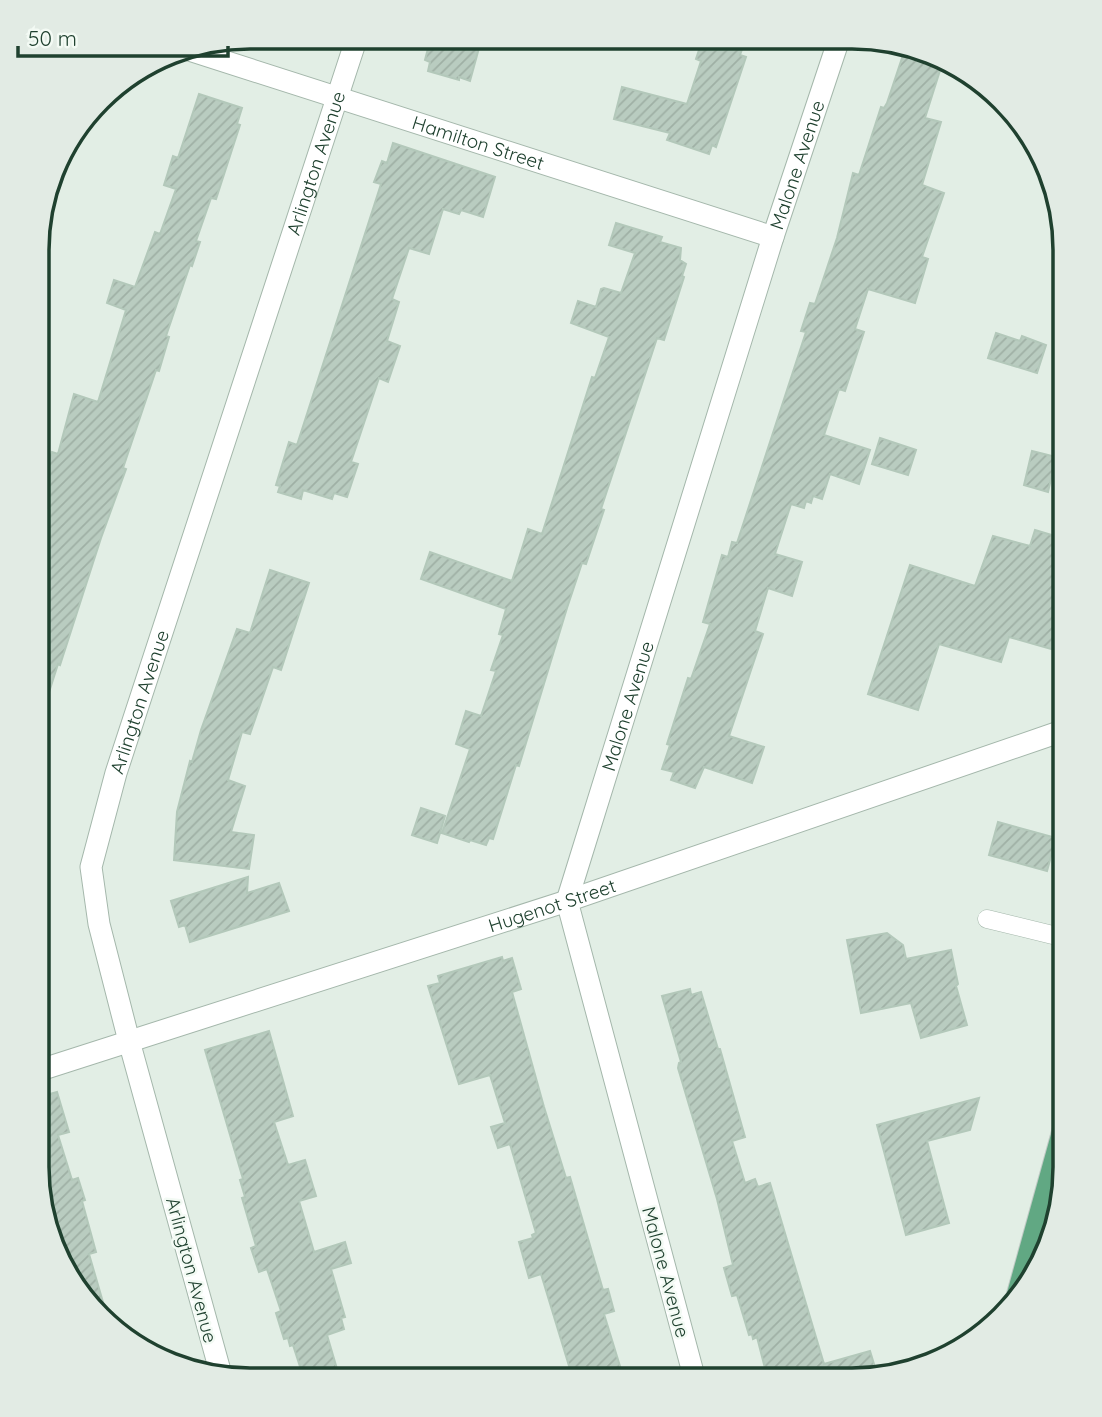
<svg xmlns="http://www.w3.org/2000/svg" width="1102" height="1417" font-family="Quicksand,sans-serif">
<style>
.building{fill:url(#building-hatch);stroke:#b3c8ba;stroke-width:2}
.lines{fill:none;stroke-linecap:round;stroke-linejoin:round}
.lane-casing{stroke:#a4b7ab;stroke-width:19}
.street-casing{stroke:#a4b7ab;stroke-width:23}
.primary-casing{stroke:#c0cac5;stroke-width:23}
.lane{stroke:#fff;stroke-width:18}
.street{stroke:#fff;stroke-width:21}
.primary{stroke:#61a883;stroke-width:21}
.labels{text-anchor:middle;stroke-width:5;stroke-linejoin:round;paint-order:stroke}
.street-label{font-size:19px;fill:#1f412f;stroke:#f3faf4}
.rim{fill:none;stroke:#1f412f;stroke-width:3.5}
</style>
<defs>
<pattern id="building-hatch" width="6" height="6" patternUnits="userSpaceOnUse" patternTransform="scale(1.75)"><rect width="6" height="6" fill="#b9ccc0"/><path d="M-1 1l2-2M0 6l6-6M5 7l2-2" fill="none" stroke="#9fb0a5"/></pattern>
</defs>
<rect width="100%" height="100%" fill="#e2eee5"/>
<path class="building" d="M431,37H482L470,81L459,77V80L428,71L430,62L425,60Z
M703,38H746L740,55L746,57L716,147L712,145L709,154L667,140L670,133L614,119L622,87L687,104L701,61L696,59Z
M905,49L942,64L925,118L941,122L922,185L944,193L922,257L928,259L915,303L868,289L855,329L864,332L845,391L839,389L824,435L870,450L859,484L830,474L822,499L813,496L811,503L806,501L804,508L791,504L775,554L802,562L792,596L768,588L755,631L763,634L729,736L764,747L752,783L704,767L695,788L671,780L674,772L662,769L670,745L667,744L688,678L691,679L710,624L703,622L722,555L728,557L732,542L737,543L806,332L801,331L810,303L815,304L837,238L853,173L859,175L881,107L884,108L887,103Z
M199,94L242,108L237,124L240,125L216,199L211,198L196,241L200,242L192,266L190,265L166,336L169,337L159,371L156,370L123,468L126,469L101,538L60,665L58,664L43,711L38,710V493L52,452L58,454L74,394L98,402L126,310L107,303L114,280L135,287L155,232L160,234L176,189L164,185L173,156L178,158Z
M393,143L495,177L483,217L461,210L459,214L443,209L429,254L409,248L392,299L399,302L387,341L400,346L388,382L379,378L351,462L358,464L347,497L334,493L332,499L303,490L301,499L278,492L280,486L276,485L289,442L297,445L381,184L374,182L382,161L387,163Z
M616,223L662,237L660,242L681,248L680,260L686,264L682,276L684,277L664,340L657,338L601,509L604,510L586,564L582,563L567,608L519,766L516,765L493,839L489,838L486,845L470,840L469,842L442,833L470,749L456,744L466,711L481,716L496,671L491,670L503,635L499,634L506,609L421,579L430,552L512,581L528,529L542,534L592,377L595,378L609,337L571,323L578,301L596,307L601,289L604,288L621,293L635,253L609,245Z
M996,333L1020,341L1022,336L1046,345L1037,373L988,358Z
M880,438L916,450L908,475L872,464Z
M1032,451L1056,457L1048,492L1024,485Z
M1035,530L1065,539V653L1009,637L1001,662L939,644L918,710L868,694L910,565L975,586L993,536L1030,546Z
M270,570L309,583L281,670L273,667L250,734L242,732L228,780L245,786L231,832L254,835L249,869L174,860L177,812L190,761L192,762L201,730L237,629L250,633Z
M421,808L445,816L437,843L412,835Z
M998,822L1056,838L1047,871L989,855Z
M248,877L247,893L279,883L289,911L190,942L185,925L179,927L171,901Z
M887,933L903,945L906,959L951,950L958,984L956,986L967,1025L921,1038L911,1003L861,1013L847,940Z
M502,957L503,961L512,958L521,989L512,992L544,1107L566,1178L570,1177L603,1290L608,1289L614,1311L604,1314L623,1376L608,1380L573,1379L541,1274L529,1278L519,1242L533,1238L532,1235L536,1233L510,1144L498,1148L491,1127L505,1123L490,1075L459,1084L428,986L440,983L438,976Z
M690,989L691,995L701,992L718,1049H720L745,1137L732,1141L745,1183L755,1179L758,1187L770,1183L824,1364L870,1351L877,1374L853,1380H768L757,1337L753,1339L752,1334L749,1335L737,1295L732,1296L724,1268L733,1265L717,1199L678,1068L679,1063L681,1062L662,996Z
M269,1031L293,1116L274,1122L288,1165L305,1160L316,1196L299,1201L314,1252L345,1242L351,1263L331,1269L345,1317L341,1318L344,1329L327,1335L340,1379H304L293,1345L290,1346L288,1338L284,1339L276,1313L281,1311L267,1269L259,1272L251,1248L256,1246L242,1198L245,1197L240,1180L243,1179L205,1050Z
M42,1084L46,1095L57,1092L69,1132L58,1135L72,1180L78,1178L85,1200L82,1201L96,1252L89,1254L107,1316L59,1262L37,1168V1085Z
M979,1098L970,1130L927,1141L949,1223L906,1235L877,1125Z"/>
<g class="lines">
<g class="lane-casing">
<path id="lane" d="M987,919L1065,938"/>
</g>
<g class="street-casing">
<g id="street">
<path id="s1" d="M183,48L773,237"/>
<path id="s2" d="M37,1071L567,901L1065,730"/>
<path id="s3" d="M222,1378L129,1041L99,924L91,867L116,773L357,37"/>
<path id="s4" d="M695,1380L567,901L773,237L839,39"/>
</g>
</g>
<g class="primary-casing">
<path id="primary" d="M1017,1296L1065,1123"/>
</g>
<use href="#lane" class="lane"/>
<use href="#street" class="street"/>
<use href="#primary" class="primary"/>
</g>
<g class="labels">
<g class="street-label">
<text dy="7" stroke="none"><textPath href="#s1" startOffset="310">Hamilton Street</textPath></text>
<text dy="7" stroke="none"><textPath href="#s3" startOffset="1267">Arlington Avenue</textPath></text>
<text dy="7" stroke="none"><textPath href="#s4" startOffset="1267">Malone Avenue</textPath></text>
<text dy="7" stroke="none"><textPath href="#s3" startOffset="700">Arlington Avenue</textPath></text>
<text dy="7" stroke="none"><textPath href="#s4" startOffset="700">Malone Avenue</textPath></text>
<text dy="7" stroke="none"><textPath href="#s2" startOffset="541">Hugenot Street</textPath></text>
<text transform="translate(192 1270) rotate(75)" y="7">Arlington Avenue</text>
<text transform="translate(666 1272) rotate(75)" y="7">Malone Avenue</text>
</g>
</g>
<path d="M0 0H1102V1417H0ZM250 49H852A201 201 0 0 1 1053 250V1167A201 201 0 0 1 852 1368H250A201 201 0 0 1 49 1167V250A201 201 0 0 1 250 49Z" fill="#e2ebe4" fill-rule="evenodd"/>
<path class="rim" d="M250 49H852A201 201 0 0 1 1053 250V1167A201 201 0 0 1 852 1368H250A201 201 0 0 1 49 1167V250A201 201 0 0 1 250 49Z"/>
<path d="M18 46v10h210v-10" fill="none" stroke="#1f412f" stroke-width="3.5"/>
<text x="28" y="46" font-size="21" fill="#1f412f" stroke="#f3faf4" stroke-width="5" paint-order="stroke">50 m</text>
</svg>
